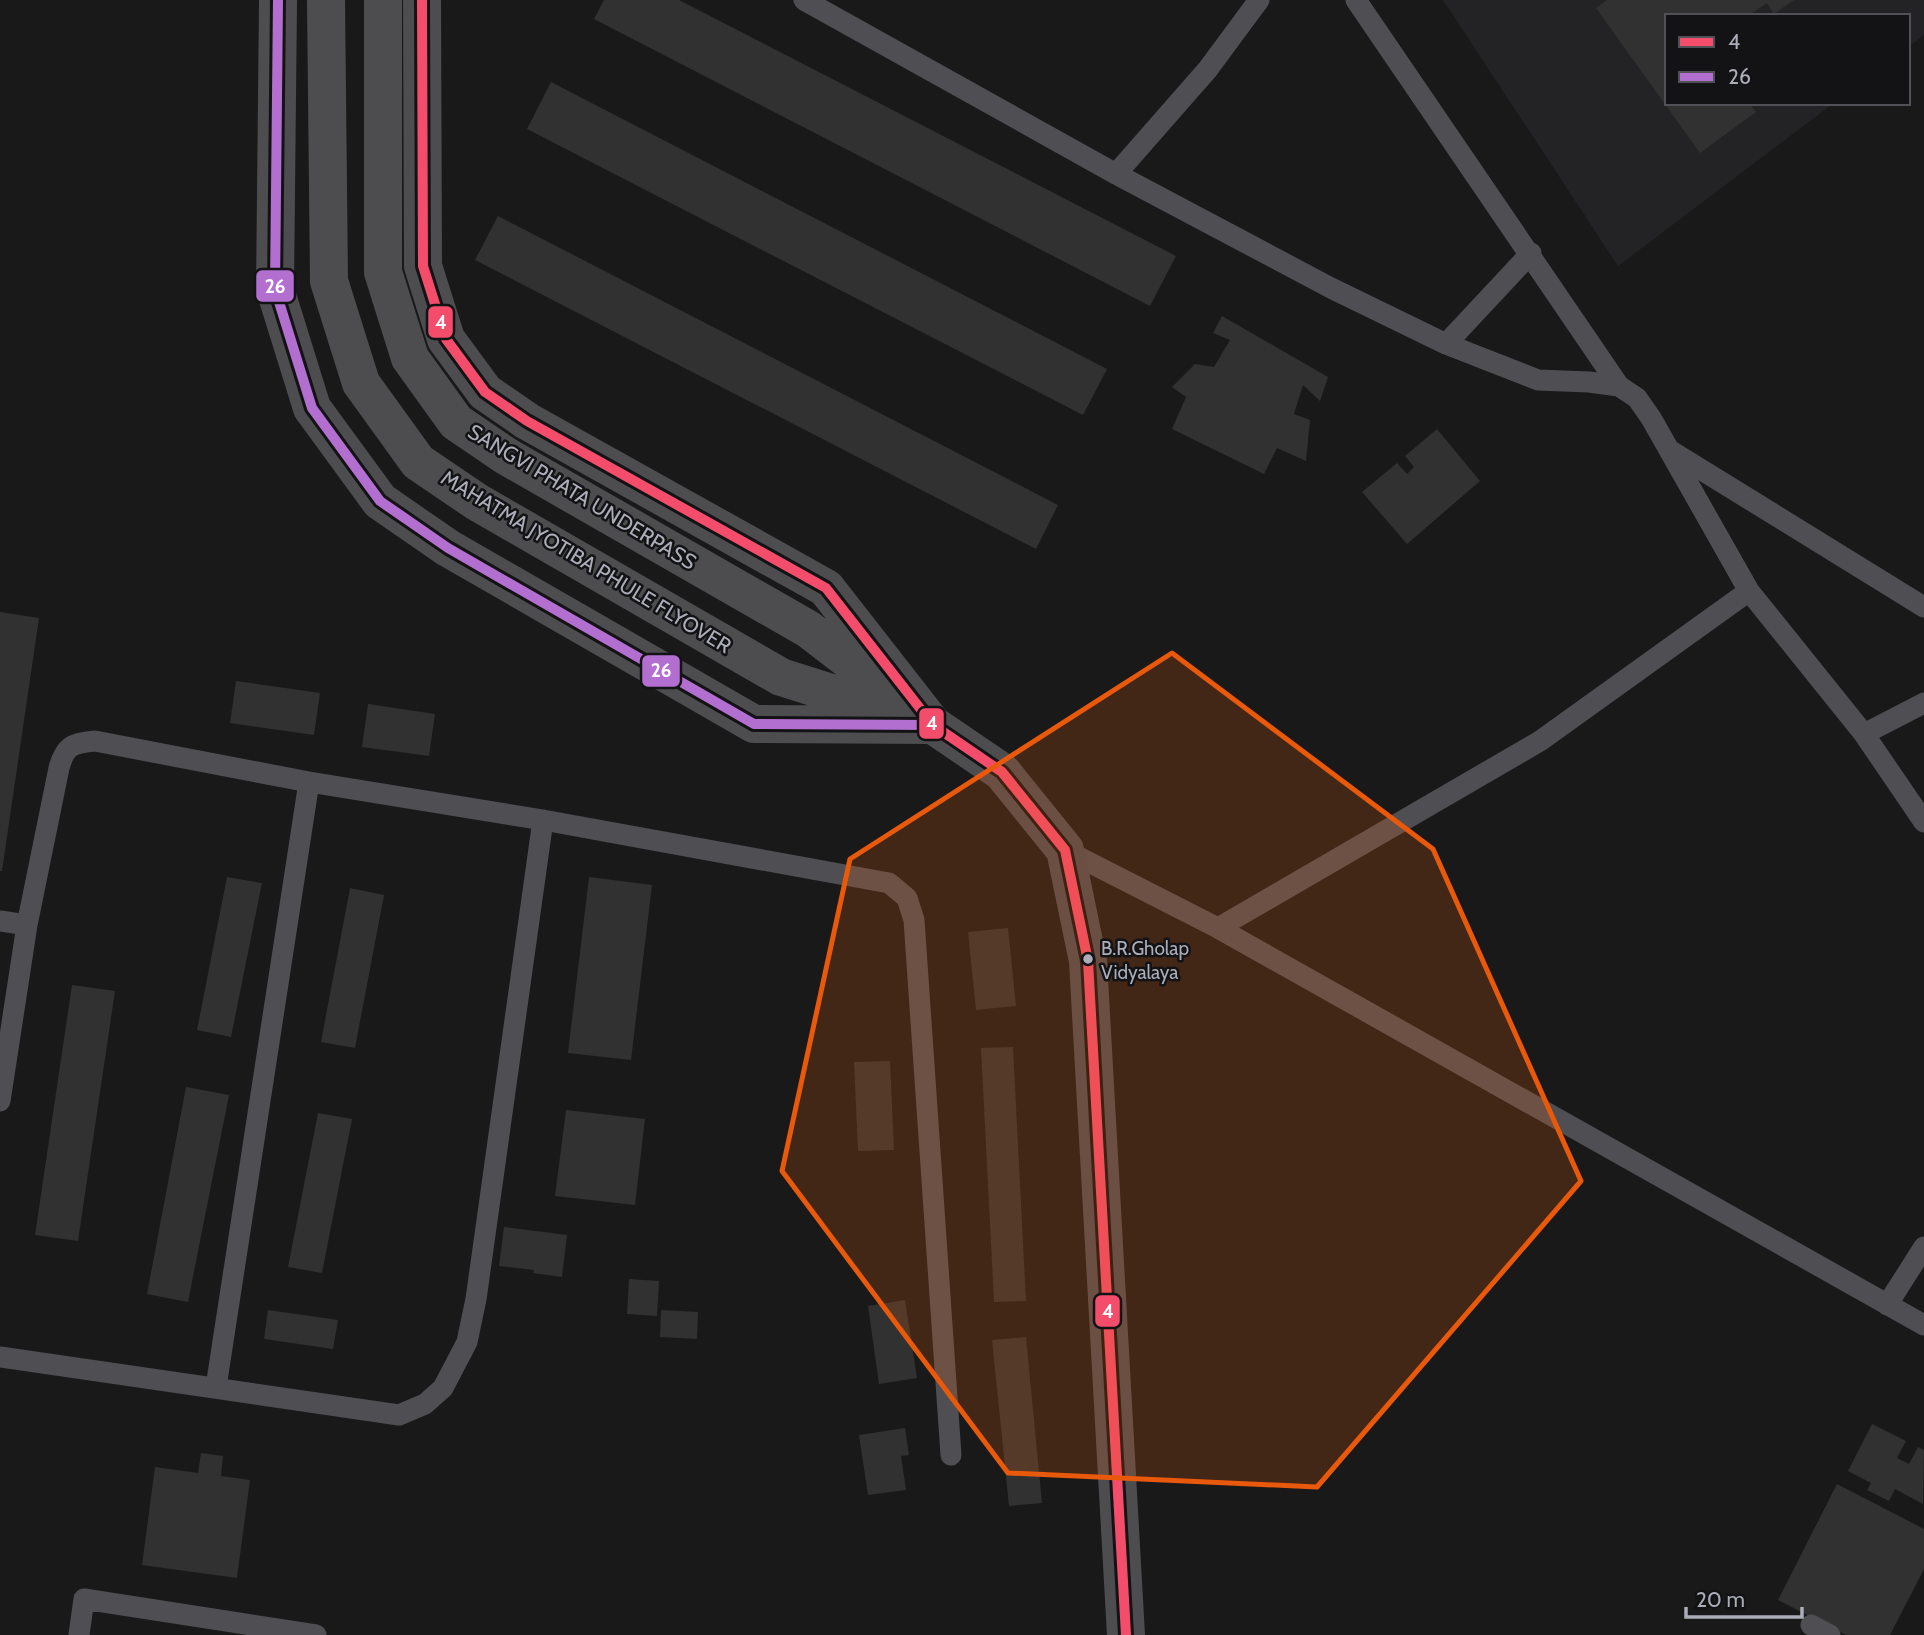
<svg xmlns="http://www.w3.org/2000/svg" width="1924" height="1635" font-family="Cabin,sans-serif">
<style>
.built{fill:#232325}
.building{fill:#313131}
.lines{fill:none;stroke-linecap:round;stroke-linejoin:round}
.lane{stroke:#4f4f53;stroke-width:21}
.secondary{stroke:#4d4d50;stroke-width:38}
.bus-1-casing{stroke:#131315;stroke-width:16}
.bus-2-casing{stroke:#131315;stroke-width:16}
.bus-1{stroke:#f44d6c;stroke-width:10}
.bus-2{stroke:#b36fd0;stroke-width:10}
.marked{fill:#e8590c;fill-opacity:0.2;stroke:#e8590c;stroke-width:5;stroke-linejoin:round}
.bus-dot{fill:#abadb9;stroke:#131315;stroke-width:2.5}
.labels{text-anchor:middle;stroke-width:5;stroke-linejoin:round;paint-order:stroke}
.bus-label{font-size:19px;fill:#abadb9;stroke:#131315;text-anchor:start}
.street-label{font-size:21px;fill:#abadb9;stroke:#131315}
.line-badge{stroke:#131315;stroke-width:2.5}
.badge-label{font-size:19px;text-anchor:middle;font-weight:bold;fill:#fff}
</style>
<rect width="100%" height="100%" fill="#191919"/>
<path class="built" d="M1443,0H1924V35L1908,47V16H1667V103H1834L1618,266Z"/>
<path class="building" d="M604,0H679L1176,256L1150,306L594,19Z
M1607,0H1794L1774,14L1767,3L1748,16H1667V103H1749L1756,112L1700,153L1596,8Z
M551,82L1107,369L1083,415L527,129Z
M498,216L1058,505L1036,549L475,260Z
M1222,316L1328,377L1320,401L1303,385L1294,414L1310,420L1306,461L1277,448L1264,474L1172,429L1186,397L1172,387L1195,364L1214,367L1230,340L1213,333Z
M1437,429L1480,481L1407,544L1362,492L1397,463L1407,474L1414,467L1405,456Z
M0,612L39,618L2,871H0Z
M236,681L320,693L314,735L230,723Z
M368,704L435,714L429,756L362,747Z
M227,877L262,883L231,1037L197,1030Z
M589,877L652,885L631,1060L568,1053Z
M350,888L384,895L355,1048L321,1042Z
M1008,928L1016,1006L976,1010L968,932Z
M72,985L115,991L78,1241L35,1235Z
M1013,1047L1026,1301L994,1302L981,1048Z
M890,1061L894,1150L858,1151L854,1062Z
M186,1087L229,1095L188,1302L147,1294Z
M566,1110L645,1119L635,1205L555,1196Z
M318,1113L352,1119L322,1273L288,1267Z
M504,1227L567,1235L562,1277L533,1273L534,1270L499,1266Z
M629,1279L659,1281L657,1316L627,1314Z
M905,1300L917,1378L879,1384L868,1306Z
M268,1310L338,1320L333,1349L264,1339Z
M661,1310L698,1312L697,1339L660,1337Z
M1026,1337L1042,1503L1009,1506L992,1340Z
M1872,1424L1906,1441L1897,1458L1909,1464L1918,1447L1924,1450L1923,1504L1895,1489L1889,1501L1867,1490L1871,1483L1848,1471Z
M905,1428L909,1455L901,1456L906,1490L868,1495L859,1435Z
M201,1453L223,1456L221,1476L250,1480L237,1578L142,1565L155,1467L198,1473Z
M1837,1484L1924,1529V1569L1890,1635H1846L1778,1600Z"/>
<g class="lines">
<path class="lane" d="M804,0L1116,174L1331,288L1446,344L1538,380L1589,382L1619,386L1637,398L1651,418L1749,591L1864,734L1924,822
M1356,0L1619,386
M1116,174L1208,69L1259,0
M1446,344L1531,253
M1671,451L1924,607
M1864,734L1924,703
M1065,850L1218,928L1924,1325
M0,921L27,925
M1218,928L1540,741L1749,591
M0,1101L27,925L59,768C65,746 72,743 95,741L309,782L543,820L889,883L907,898L914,920L951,1455
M1887,1305L1924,1247
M0,1357L399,1415L425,1404L443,1388L467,1342L476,1299L543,820
M216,1387L309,782
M1811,1625L1830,1635
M79,1635L84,1599L316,1635"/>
<path class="secondary" d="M278,0L275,289L312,408L380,501L448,548L754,724L933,725
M326,0L329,281L361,383L418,462L477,502L781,677L898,714
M383,0V272L410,358L456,422L506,456L808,629L890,692
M422,0L423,266L446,339L485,392L527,421L826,588L933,725L1002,772L1065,850L1088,961L1126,1635"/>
<g class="bus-1-casing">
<path id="bus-1" d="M422,0L423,266L446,339L485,392L527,421L826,588L933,725L1002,772L1065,850L1088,961L1126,1635"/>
</g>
<g class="bus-2-casing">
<path id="bus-2" d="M278,0L275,289L312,408L380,501L448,548L754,724L933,725"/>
</g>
<use href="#bus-1" class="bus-1"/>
<use href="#bus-2" class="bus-2"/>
</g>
<path class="marked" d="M1172,653L1433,849L1581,1181L1317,1487L1008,1473L782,1171L850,859Z"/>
<circle class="bus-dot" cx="1088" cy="959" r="6"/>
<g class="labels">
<g class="bus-label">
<text x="1101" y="955">B.R.Gholap<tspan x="1101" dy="24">Vidyalaya</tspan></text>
</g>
<g class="street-label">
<text transform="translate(582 497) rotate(31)" y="7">SANGVI PHATA UNDERPASS</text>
<text transform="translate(586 562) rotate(31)" y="7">MAHATMA JYOTIBA PHULE FLYOVER</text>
</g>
</g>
<g class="line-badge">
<rect x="255" y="269" width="40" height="34" rx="7" fill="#b36fd0"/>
<rect x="427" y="305" width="27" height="34" rx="7" fill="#f44d6c"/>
<rect x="641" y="654" width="40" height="34" rx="7" fill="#b36fd0"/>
<rect x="918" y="707" width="27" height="33" rx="7" fill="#f44d6c"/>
<rect x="1094" y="1294" width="27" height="34" rx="7" fill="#f44d6c"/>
</g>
<g class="badge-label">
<text x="275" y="293">26</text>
<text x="441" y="329">4</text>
<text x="661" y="677">26</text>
<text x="932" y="730">4</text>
<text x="1108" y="1318">4</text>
</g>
<rect x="1665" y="14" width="245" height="91" fill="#131315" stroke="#505157" stroke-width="2"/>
<rect x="1679" y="37" width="35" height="10" fill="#f44d6c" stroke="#505157" stroke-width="2"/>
<text x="1728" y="49" font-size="21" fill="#abadb9">4</text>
<rect x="1679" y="72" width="35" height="10" fill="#b36fd0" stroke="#505157" stroke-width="2"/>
<text x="1728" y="84" font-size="21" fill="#abadb9">26</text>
<path d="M1686 1607v10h116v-10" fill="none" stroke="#abadb9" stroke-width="3.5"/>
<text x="1696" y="1607" font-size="21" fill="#abadb9" stroke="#131315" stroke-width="5" paint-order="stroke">20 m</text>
</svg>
